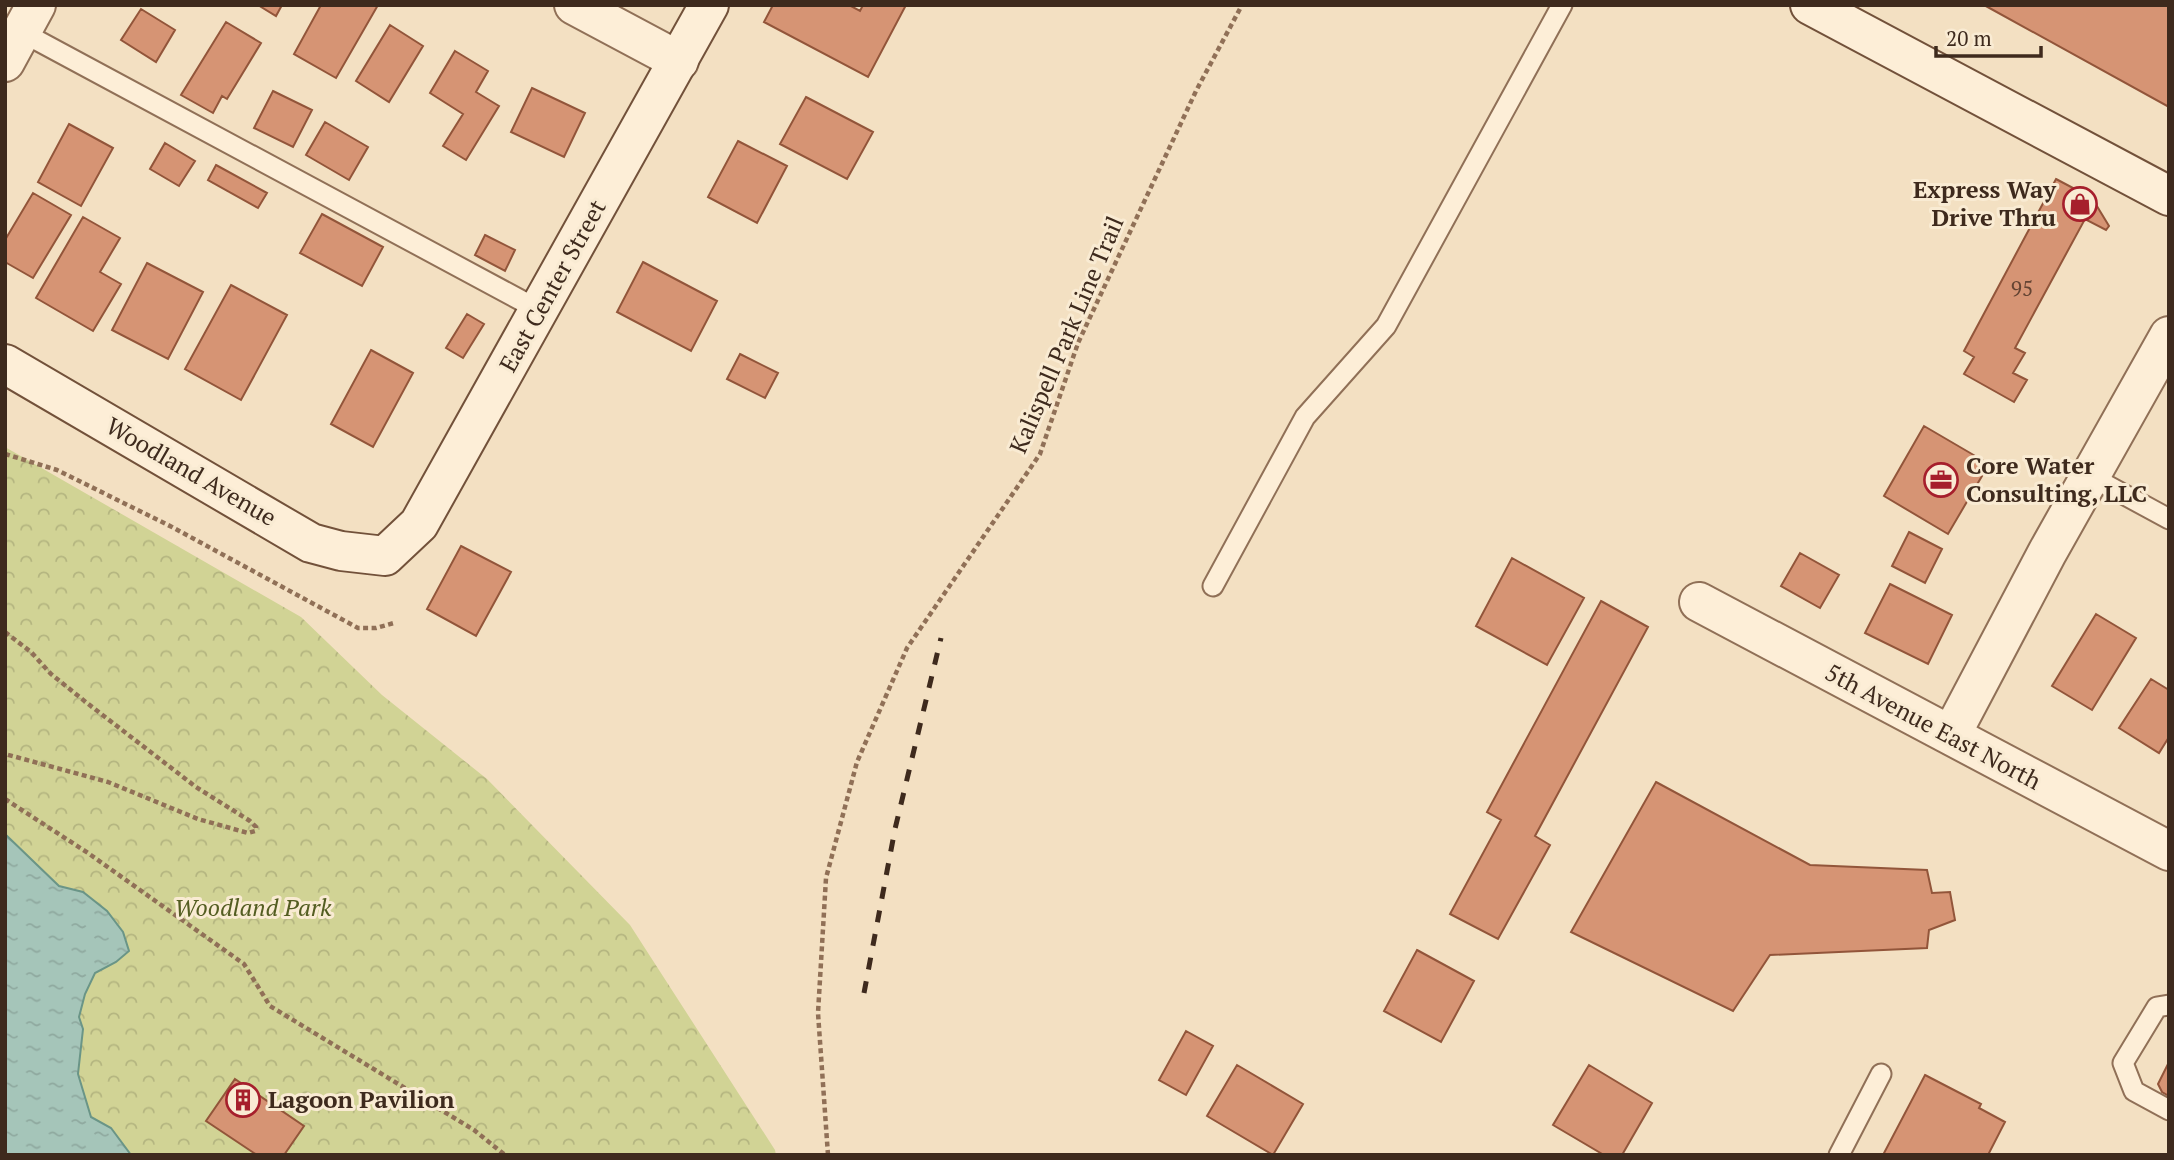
<svg xmlns="http://www.w3.org/2000/svg" width="2174" height="1160" font-family="'PT Serif',serif">
<style>
.park{fill:url(#park-crowns)}
.water{fill:url(#water-ripples);stroke:#6a9587;stroke-width:2}
.building{fill:#d69474;stroke:#92553a;stroke-width:2}
.lines{fill:none;stroke-linecap:round;stroke-linejoin:round}
.lane-casing{stroke:#907057;stroke-width:23}
.street-casing{stroke:#907057;stroke-width:42}
.secondary-casing{stroke:#72513a;stroke-width:42}
.path{stroke:#907057;stroke-width:4.5;stroke-dasharray:5 3.5;stroke-linecap:butt}
.lane{stroke:#fdeed7;stroke-width:19}
.street{stroke:#fdeed7;stroke-width:38}
.secondary{stroke:#fdeed7;stroke-width:38}
.rail{stroke:#3e2a1d;stroke-width:5;stroke-dasharray:12 12;stroke-linecap:butt}
.labels{text-anchor:middle;stroke-width:6;stroke-linejoin:round;paint-order:stroke}
.number-label{font-size:21px;fill:#644433}
.poi-label{font-size:24px;font-weight:bold;fill:#3e2a1d;stroke:#f9ebd3;text-anchor:start}
.street-label{font-size:24px;fill:#3e2a1d;stroke:#f9ebd3}
.park-label{font-size:24px;font-style:italic;fill:#535d21;stroke:#f9ebd3}
</style>
<defs>
<pattern id="park-crowns" width="20" height="18" patternUnits="userSpaceOnUse" patternTransform="scale(1.75)"><rect width="20" height="18" fill="#d1d395"/><path d="M2 6a3 3 0 1 1 6 0M12 15a3 3 0 1 1 6 0" fill="none" stroke="#b4b580"/></pattern>
<pattern id="water-ripples" width="26" height="14" patternUnits="userSpaceOnUse" patternTransform="scale(1.75)"><rect width="26" height="14" fill="#a5c5b9"/><path d="M2 4q2-2 4 0t4 0M15 11q2-2 4 0t4 0" fill="none" stroke="#8fa99f"/></pattern>
</defs>
<rect width="100%" height="100%" fill="#f3e0c2"/>
<path class="park" d="M5,447L301,617L382,695L487,779L630,925L775,1150L776,1155H5Z"/>
<path class="water" d="M5,834L59,886L83,892L107,911L123,932L129,951L116,962L95,973L85,994L79,1017L83,1029L78,1074L91,1117L111,1128L131,1155H5Z"/>
<path class="building" d="M258,5H282L276,16Z
M321,5H378L336,78L294,54Z
M773,5H849L860,11L863,5H906L868,77L764,22Z
M1984,5H2169V107Z
M141,9L175,30L156,62L121,40Z
M226,22L261,43L227,99L222,96L213,113L181,95Z
M390,25L423,46L389,102L356,81Z
M455,51L488,71L476,92L499,106L466,160L443,146L463,114L430,93Z
M532,88L585,113L564,157L511,132Z
M273,91L312,110L293,147L254,128Z
M806,97L873,132L847,179L780,144Z
M325,122L368,147L349,180L306,155Z
M69,124L113,148L81,206L38,182Z
M738,141L787,166L757,223L708,197Z
M165,143L195,161L179,186L150,169Z
M216,165L267,193L258,208L208,180Z
M2056,179L2092,198L2109,226L2106,230L2085,219L2015,348L2025,353L2013,373L2027,380L2014,402L1964,374L1974,357L1964,351Z
M33,193L71,215L33,278L5,262V240Z
M322,214L383,247L362,286L300,253Z
M83,217L120,238L100,272L121,284L93,331L36,298Z
M485,235L515,250L505,271L475,255Z
M643,262L717,301L691,351L617,312Z
M147,263L203,292L168,359L112,330Z
M231,285L287,315L241,400L185,369Z
M467,314L484,324L463,358L446,348Z
M371,350L413,373L373,447L331,424Z
M740,354L778,373L765,398L727,379Z
M1924,426L1989,464L1948,534L1884,496Z
M1909,532L1942,549L1925,583L1892,566Z
M461,546L511,572L476,636L427,609Z
M1800,553L1839,575L1820,608L1781,586Z
M1512,558L1584,598L1547,665L1476,626Z
M1890,584L1952,615L1928,664L1865,633Z
M1601,601L1648,627L1535,836L1550,845L1498,939L1450,914L1501,820L1487,812Z
M2096,614L2136,638L2092,710L2052,686Z
M2151,679L2169,690V737L2159,753L2119,728Z
M1656,782L1810,865L1927,870L1932,893L1950,892L1955,920L1929,930L1927,948L1770,955L1733,1011L1571,932Z
M1417,950L1474,981L1441,1042L1384,1011Z
M1186,1031L1213,1046L1186,1095L1159,1080Z
M2169,1062V1096L2162,1092L2158,1084Z
M1237,1065L1303,1104L1273,1155L1207,1116Z
M1589,1065L1652,1103L1622,1155H1604L1553,1125Z
M1925,1075L1981,1104L1979,1108L2005,1122L1988,1155H1883Z
M235,1079L304,1126L284,1155H257L206,1121Z"/>
<g class="lines">
<g class="lane-casing">
<path id="lane" d="M16,29L539,310
M2090,476L2169,519
M1213,586L1305,417L1386,326L1562,5
M2169,1005L2157,1007L2123,1063L2134,1091L2169,1110
M1839,1155L1881,1074"/>
</g>
<g class="street-casing">
<path id="street" d="M574,5L679,61
M5,62L36,5
M1699,602L2169,851
M1951,735L2047,553L2169,336"/>
</g>
<g class="secondary-casing">
<path id="secondary" d="M1810,5L2169,196
M5,364L311,543L341,551L385,556L419,524L709,5"/>
</g>
<path class="path" d="M5,454L57,470L172,527L358,628H376L394,623
M5,632L31,652L51,674L87,703L196,787L250,821L256,827L255,831L248,833L198,819L108,782L5,754
M5,799L88,853L244,964L270,1006L474,1130L505,1155
M828,1155L818,1013L826,878L857,762L907,648L1040,454L1078,343L1196,91L1242,5"/>
<use href="#lane" class="lane"/>
<use href="#street" class="street"/>
<use href="#secondary" class="secondary"/>
<path class="rail" d="M864,993L895,829L941,638"/>
</g>
<defs>
<g id="shop-ring" transform="scale(1.75)"><circle r="9.5" fill="#f9ebd3" stroke="#a61f2c" stroke-width="1.5"/><path d="M-5-2.5h2.3a2.7 3.5 0 0 1 5.4 0H5L5.5 6h-11ZM-1.5-2.5h3a1.5 2.3 0 0 0-3 0Z" fill="#a61f2c"/></g>
<g id="office-ring" transform="scale(1.75)"><circle r="9.5" fill="#f9ebd3" stroke="#a61f2c" stroke-width="1.5"/><path d="M-6-3h4V-5.5h4V-3h4V5H-6ZM-1-4.5V-3h2v-1.5ZM-6 0V1H6V0Z" fill="#a61f2c"/></g>
<g id="building-ring" transform="scale(1.75)"><circle r="9.5" fill="#f9ebd3" stroke="#a61f2c" stroke-width="1.5"/><path d="M-4-6H4V6H1V3H-1V6H-4ZM-2.5-4.3h1.7v1.8h-1.7ZM.8-4.3h1.7v1.8H.8ZM-2.5-1h1.7V.8h-1.7ZM.8-1h1.7V.8H.8Z" fill="#a61f2c"/></g>
</defs>
<g fill-rule="evenodd">
<use href="#shop-ring" x="2080" y="204"/>
<use href="#office-ring" x="1941" y="480"/>
<use href="#building-ring" x="243" y="1100"/>
</g>
<g class="labels">
<g class="number-label">
<text x="2022" y="296">95</text>
</g>
<g class="poi-label">
<text x="2056" y="198" text-anchor="end">Express Way<tspan x="2056" dy="28">Drive Thru</tspan></text>
<text x="1966" y="474">Core Water<tspan x="1966" dy="28">Consulting, LLC</tspan></text>
<text x="268" y="1108">Lagoon Pavilion</text>
</g>
<g class="street-label">
<text transform="translate(553 286) rotate(-61)" y="8">East Center Street</text>
<text transform="translate(1067 335) rotate(-67)" y="8">Kalispell Park Line Trail</text>
<text transform="translate(191 472) rotate(30)" y="8">Woodland Avenue</text>
<text transform="translate(1933 727) rotate(28)" y="8">5th Avenue East North</text>
</g>
<g class="park-label">
<text x="253" y="916">Woodland Park</text>
</g>
</g>
<rect width="2174" height="1160" fill="none" stroke="#3e2a1d" stroke-width="14"/>
<path d="M1936 46v10h105v-10" fill="none" stroke="#3e2a1d" stroke-width="3.5"/>
<text x="1946" y="46" font-size="21" fill="#3e2a1d" stroke="#f9ebd3" stroke-width="5" paint-order="stroke">20 m</text>
</svg>
